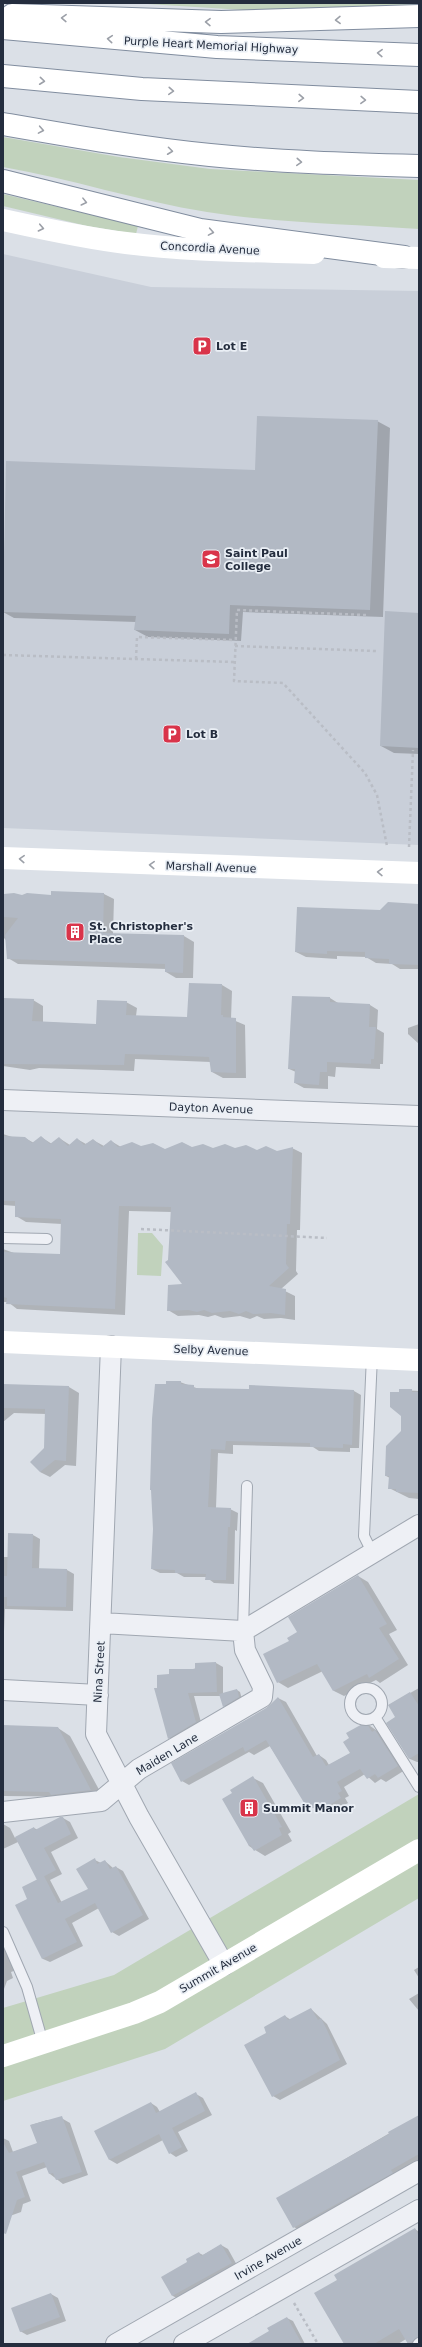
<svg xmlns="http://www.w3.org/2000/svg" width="422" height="2347" font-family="'DejaVu Sans',sans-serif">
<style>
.built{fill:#c9cfd9}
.green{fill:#c1d2bc}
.shadow{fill:#0003}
.building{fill:#b2b9c4}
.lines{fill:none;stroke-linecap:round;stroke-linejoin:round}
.lane-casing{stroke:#a0a7b1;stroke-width:12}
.street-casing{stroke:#a0a7b1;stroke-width:22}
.highway-casing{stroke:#818d9f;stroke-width:24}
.path{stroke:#b9bdc5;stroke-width:2.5;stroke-dasharray:3 3;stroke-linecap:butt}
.lane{stroke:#eef0f5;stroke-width:10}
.street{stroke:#eef0f5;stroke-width:20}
.secondary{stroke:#fff;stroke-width:22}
.highway{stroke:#fff;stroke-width:22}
.oneway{stroke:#9ca0a8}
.labels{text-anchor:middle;stroke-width:3.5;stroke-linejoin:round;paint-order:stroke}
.street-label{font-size:11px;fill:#242d3e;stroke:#eaeff5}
.poi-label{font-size:11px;font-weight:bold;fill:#242d3e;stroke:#eaeff5;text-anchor:start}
</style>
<rect width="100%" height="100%" fill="#dbe0e7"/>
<path class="built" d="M3,254L151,287L419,291V845L3,828Z"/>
<path class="green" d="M131,3H419V6L276,12Z
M3,137L119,157L210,169L419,180V229C349,224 277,223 207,212C138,201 72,179 3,167Z
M3,194L138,226L136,234L87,226L3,206Z
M138,1233H152L163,1246L161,1276L137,1275Z
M419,1794V1898L165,2049L3,2101V2008L114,1975Z"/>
<path class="shadow" d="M377,421L390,428L383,617L243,612L241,641L148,637L135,630L136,622L14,618L3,612L7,462L256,471Z
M419,614V754L394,753L381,746Z
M104,894L114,899L113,934L184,936L194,942L193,978H176L166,972V969L18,964L8,958V942L3,937V895L52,896Z
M419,906V969H400L392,964L376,963L366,957L337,956V959L306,957L296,952L380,911Z
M222,985L232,991L231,1019L245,1025L246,1078H223L212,1072L211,1062L135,1059L134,1071L39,1068L30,1070L3,1066V999L33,1000L43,1006V1022L97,1025L126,1002L137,1008L136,1016L188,1018Z
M330,998L338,1003L370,1005L378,1010L377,1029L384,1033L383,1064H380V1069L336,1067L335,1077L328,1076V1089L304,1088L295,1083L296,1072L289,1069Z
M419,1024V1044L408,1034V1028Z
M3,1134L15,1138H25L34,1143L41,1137L52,1144L59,1138L70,1145L77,1139L86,1144L93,1140L104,1146L111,1141L121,1147L165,1150L192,1148L277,1152L292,1148L302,1153L300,1230H297L296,1271L298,1274L281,1289L295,1296V1320L281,1318L264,1319L257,1316L250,1319L240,1316L223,1318L215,1315L208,1317L199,1315L178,1316L168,1310L184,1285L169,1260L172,1212L129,1211L125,1315L17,1309L8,1302H3V1249L14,1253L61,1255L62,1224L26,1222L16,1216V1206L3,1205Z
M180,1382L199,1389L354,1391L361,1395L359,1448H350V1452L319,1451L313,1447L233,1445V1454L218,1453L216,1508L230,1509L238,1513L237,1531L235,1530L234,1584L214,1583L206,1577H184L177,1573H160L152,1569L167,1385Z
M3,1385L69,1387L79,1393L76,1466L65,1465L50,1477L40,1472L45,1449L46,1414L14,1413L3,1422Z
M400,1390L419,1391V1499L409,1498L389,1488L390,1478L386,1476L402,1431Z
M33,1535L40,1539L39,1569L67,1570L74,1574L73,1611L5,1609L3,1654V1557H8Z
M358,1576L368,1582L397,1630L389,1634L408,1665L380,1683L376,1680L344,1696L334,1691L323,1671L288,1688L278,1682L290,1641Z
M216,1663L223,1667V1694L237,1690L240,1692L242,1699L227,1708L224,1706L221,1696H194L202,1726L175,1742L169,1738L158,1689L170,1675Z
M419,1688V1762H417L410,1759L388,1723L397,1718L389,1705Z
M278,1698L286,1702L317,1756L319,1755L326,1760L329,1765L351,1753L350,1739L366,1723L383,1735L405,1770L386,1782L381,1779L375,1783L365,1774L344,1787L349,1796L345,1798L348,1803L329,1814L307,1805L270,1746L254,1755L249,1752L189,1785L182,1781Z
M3,1726L58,1728L70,1736L103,1797L3,1796Z
M253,1778L263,1783L291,1832L288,1834L292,1841L265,1856L249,1846L233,1794Z
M63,1818L70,1822L78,1838L51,1852L62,1874L50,1880L62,1903L89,1890L95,1860L101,1863L105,1861L113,1868L116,1867L123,1871L149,1919L119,1936L112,1932L99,1908L72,1923L83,1946L50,1962L43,1959L29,1899L38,1880L18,1842L3,1849V1824L10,1828L15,1838L34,1828L38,1830Z
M3,1927L19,1969L11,1972L13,1978L7,1981L4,1989Z
M419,1967V1978L414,1970Z
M419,1993V2011L409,1999Z
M311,2009L327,2024L347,2064L280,2100L273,2096L245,2046L268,2033L285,2016L291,2020Z
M196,2094L203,2098L212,2115L178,2132L188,2151L176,2157L170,2153L163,2140L117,2164L110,2160L95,2132L151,2103L157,2107L160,2112Z
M419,2116V2162L300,2231L294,2227L278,2198Z
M63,2119L70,2123L88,2175L63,2184L50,2174L47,2167L22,2176L31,2201L23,2204L21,2212L7,2217L3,2215V2138L9,2141L13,2152L38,2144L31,2125L47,2120L50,2121Z
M415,2229L419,2232V2344H409L406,2339L398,2344H345L338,2280Z
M221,2245L228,2249L238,2267L180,2300L173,2296L163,2277L189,2263L199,2253L203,2255Z
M51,2294L58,2298L66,2321L27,2335L20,2331Z
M287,2318L293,2321L305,2344H249L271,2332Z"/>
<path class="building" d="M257,416L378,420L370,610L230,605L229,634L134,630L136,616L3,612L6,461L255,470Z
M385,611L419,613V748L380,746Z
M51,891L104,893L103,933L184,935L183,973L165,972V964L7,959L5,935L18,918L4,917V894L14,893L22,895L27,893L51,895Z
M388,902L419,904V965L389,964V959L365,958V952L327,951V954L295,952L297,907L380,910Z
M189,983L222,984L221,1015H223V1017L236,1018V1073L211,1072L209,1057L165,1055L125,1054L124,1065L3,1064V998L34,999L32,1021L96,1024L97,1000L127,1001L126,1015L187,1017Z
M292,996L330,997V1002L370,1004L369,1027H376L374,1059H371V1064L327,1062V1072H320L319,1085L294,1083L295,1069H288Z
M3,1136L25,1137L32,1143L41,1136L50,1144L59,1137L68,1146L77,1138L84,1145L93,1139L102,1147L111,1140L118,1147L132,1142L141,1146L153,1143L165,1149L182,1142L192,1147L203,1144L213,1148L225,1144L235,1148L246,1145L257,1150L266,1146L277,1151L293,1147L290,1224H287L286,1264L289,1268L269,1286L286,1289L285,1315L271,1313L253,1314L246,1311L239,1314L230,1311L212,1313L204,1310L197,1312L188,1310L167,1311L168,1285L182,1284L165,1262L168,1260L171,1207L119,1206L115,1309L6,1304L7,1298L3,1297V1252L60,1254L61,1219L15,1217V1201H3Z
M166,1381H181V1384L194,1385V1388L249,1389V1385L354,1390L352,1445L343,1444V1448L310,1447V1443L226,1441L225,1450L211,1449L208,1507L231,1508L230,1527H228L226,1580H205L206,1574L175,1573V1570L151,1569L153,1529L151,1490H150L152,1419L155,1384H166Z
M3,1384L69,1386L66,1461L55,1460L40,1472L30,1462L44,1448L45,1409L3,1408Z
M399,1389H412V1392H419V1493L396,1492V1489H388L389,1476H385L386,1446L401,1431V1416L390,1407V1392H399Z
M8,1533L33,1534L32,1568L67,1569L66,1607L7,1606V1597H3V1576H7Z
M358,1575L387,1624L379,1628L399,1659L369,1678L367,1674L333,1691L317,1664L277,1683L263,1654L289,1641L287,1638L297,1632L288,1617Z
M216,1662L217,1692L188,1693L196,1722L168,1739L154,1688H157V1675L169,1674V1669H195V1663Z
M237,1689L239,1697L223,1707L219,1694Z
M410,1692L419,1706V1753L409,1759L386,1723L395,1717L388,1705Z
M278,1697L313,1757L319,1754L326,1766L350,1753L343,1742L349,1738L346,1733L366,1722L372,1732L375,1730L398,1766L378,1778L375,1774L367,1779L360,1769L337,1782L342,1791L338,1793L341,1798L321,1810L306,1806L266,1740L245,1752L243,1747L181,1782L171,1763L268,1707Z
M3,1725L58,1727L91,1790L51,1795L49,1792L3,1791Z
M253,1776L282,1827L279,1828L282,1835L254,1851L250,1845L249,1846L222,1799L232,1793L230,1790Z
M60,1817H63L71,1834L44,1848L56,1870L37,1880L15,1837L34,1827L35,1830Z
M95,1858L97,1864L105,1860L110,1869L116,1866L143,1915L111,1933L95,1903L65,1919L77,1942L42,1959L15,1905L27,1899L22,1887L44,1876L58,1903L88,1889L76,1869Z
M311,2008L318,2020L321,2018L327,2030L340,2060L272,2097L244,2045L266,2033L264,2027L285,2015L288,2020Z
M196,2092L205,2111L172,2128L182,2147L169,2154L159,2134L109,2160L94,2131L151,2102L156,2113Z
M419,2115V2154L391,2170L393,2173L293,2228L276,2198L389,2134L388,2132Z
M62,2116L82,2172L56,2180L53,2173L49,2174L44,2162L16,2172L25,2197L17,2200L6,2234L3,2233V2142L9,2153L37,2143L30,2125Z
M415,2228L419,2236V2337L408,2344L399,2329L374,2344H344L314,2293L337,2280L334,2275Z
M221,2244L232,2263L172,2296L161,2277L187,2262L186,2259L199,2252L201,2256Z
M51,2293L60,2317L20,2332L11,2308Z
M287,2317L302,2344H247L269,2331L267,2328Z"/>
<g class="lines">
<g class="lane-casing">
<path id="lane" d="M3,1238L47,1239
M372,1356L364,1536L373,1554
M243,1631L247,1486
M350 1704a16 16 0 1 1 32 0a16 16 0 1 1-32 0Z
M375,1717L419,1787
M3,1932L27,1987L43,2043
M418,2344L419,2343"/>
</g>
<g class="street-casing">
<path id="street" d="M3,1100L419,1116
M111,1346L96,1734L139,1817L224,1965
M101,1623L243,1631L419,1525
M3,1690L98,1695
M3,1812L101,1801L139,1769L262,1697L263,1687L245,1650L243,1631
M116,2344L419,2171
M184,2344L419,2210"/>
</g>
<g class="highway-casing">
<path id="highway" d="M12,15L221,22L419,16
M3,28L217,47L419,55
M3,76L142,89L419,102
M3,124C72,136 140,148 210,155C279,162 349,164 419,166
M3,181L200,230L404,257"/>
</g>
<path class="path" d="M366,615L237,610L234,681L283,683L365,773L377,795L387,846
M235,646L376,651
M3,655L234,662
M136,659L137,637L235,640
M409,847L413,750
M141,1229L327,1238
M294,2303L318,2344"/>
<use href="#lane" class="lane"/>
<use href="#street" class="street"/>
<path class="secondary" d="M3,220C44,229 84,238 126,243C188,251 251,251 314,253
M384,257L419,258
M3,858L419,873
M3,1342L419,1360
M3,2056L134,2013L160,2002L419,1850"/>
<use href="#highway" class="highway"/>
</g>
<defs><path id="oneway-chevron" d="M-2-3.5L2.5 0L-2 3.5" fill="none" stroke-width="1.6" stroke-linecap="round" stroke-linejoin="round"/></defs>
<g class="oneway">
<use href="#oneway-chevron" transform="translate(64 18) rotate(-178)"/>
<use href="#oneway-chevron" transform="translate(338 20) rotate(179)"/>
<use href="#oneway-chevron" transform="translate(208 22) rotate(-179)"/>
<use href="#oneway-chevron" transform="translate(110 39) rotate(-175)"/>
<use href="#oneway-chevron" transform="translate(380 53) rotate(-178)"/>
<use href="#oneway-chevron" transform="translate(42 81) rotate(6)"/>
<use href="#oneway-chevron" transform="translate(171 91) rotate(4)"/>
<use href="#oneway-chevron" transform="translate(301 98) rotate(3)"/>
<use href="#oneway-chevron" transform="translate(363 100) rotate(2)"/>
<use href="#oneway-chevron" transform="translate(41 130) rotate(10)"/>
<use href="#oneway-chevron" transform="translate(170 151) rotate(7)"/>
<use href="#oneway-chevron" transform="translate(299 162) rotate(4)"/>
<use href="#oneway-chevron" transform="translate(84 202) rotate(14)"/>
<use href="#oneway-chevron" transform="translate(41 228) rotate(12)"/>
<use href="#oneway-chevron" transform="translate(211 232) rotate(10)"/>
<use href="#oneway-chevron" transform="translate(22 859) rotate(-177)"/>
<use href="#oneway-chevron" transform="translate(152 865) rotate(-177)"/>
<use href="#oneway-chevron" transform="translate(380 872) rotate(-179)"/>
</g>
<defs>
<g id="parking-square" transform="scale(1)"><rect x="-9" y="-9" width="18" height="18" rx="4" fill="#d9344a" stroke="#eaeff5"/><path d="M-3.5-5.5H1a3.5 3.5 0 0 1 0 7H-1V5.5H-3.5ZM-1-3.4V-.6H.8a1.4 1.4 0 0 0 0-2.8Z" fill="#fff"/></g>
<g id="university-square" transform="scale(1)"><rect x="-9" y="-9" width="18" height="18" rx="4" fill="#d9344a" stroke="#eaeff5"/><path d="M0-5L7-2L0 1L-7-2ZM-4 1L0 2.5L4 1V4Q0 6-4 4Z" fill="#fff"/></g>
<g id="building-square" transform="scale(1)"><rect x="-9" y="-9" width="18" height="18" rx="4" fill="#d9344a" stroke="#eaeff5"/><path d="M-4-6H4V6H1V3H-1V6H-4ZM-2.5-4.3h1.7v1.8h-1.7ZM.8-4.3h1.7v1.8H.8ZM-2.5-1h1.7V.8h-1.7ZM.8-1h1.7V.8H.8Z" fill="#fff"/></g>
</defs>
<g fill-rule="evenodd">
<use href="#parking-square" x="202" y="346"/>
<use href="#university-square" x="211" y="559"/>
<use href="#parking-square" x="172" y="734"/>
<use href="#building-square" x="75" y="932"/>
<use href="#building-square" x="249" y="1808"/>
</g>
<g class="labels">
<g class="street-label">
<text transform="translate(211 45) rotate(3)" y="4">Purple Heart Memorial Highway</text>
<text transform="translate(210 248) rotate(3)" y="4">Concordia Avenue</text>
<text transform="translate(211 867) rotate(2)" y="4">Marshall Avenue</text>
<text transform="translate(211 1108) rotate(2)" y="4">Dayton Avenue</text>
<text transform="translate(211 1350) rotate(2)" y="4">Selby Avenue</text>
<text transform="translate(99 1672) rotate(-87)" y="4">Nina Street</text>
<text transform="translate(167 1754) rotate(-31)" y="4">Maiden Lane</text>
<text transform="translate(218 1968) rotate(-30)" y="4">Summit Avenue</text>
<text transform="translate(268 2258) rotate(-30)" y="4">Irvine Avenue</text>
</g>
<g class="poi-label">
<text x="216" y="350">Lot E</text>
<text x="225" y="557">Saint Paul<tspan x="225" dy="13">College</tspan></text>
<text x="186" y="738">Lot B</text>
<text x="89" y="930">St. Christopher's<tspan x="89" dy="13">Place</tspan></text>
<text x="263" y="1812">Summit Manor</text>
</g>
</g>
<rect width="422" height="2347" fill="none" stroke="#242d3e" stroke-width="8"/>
</svg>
